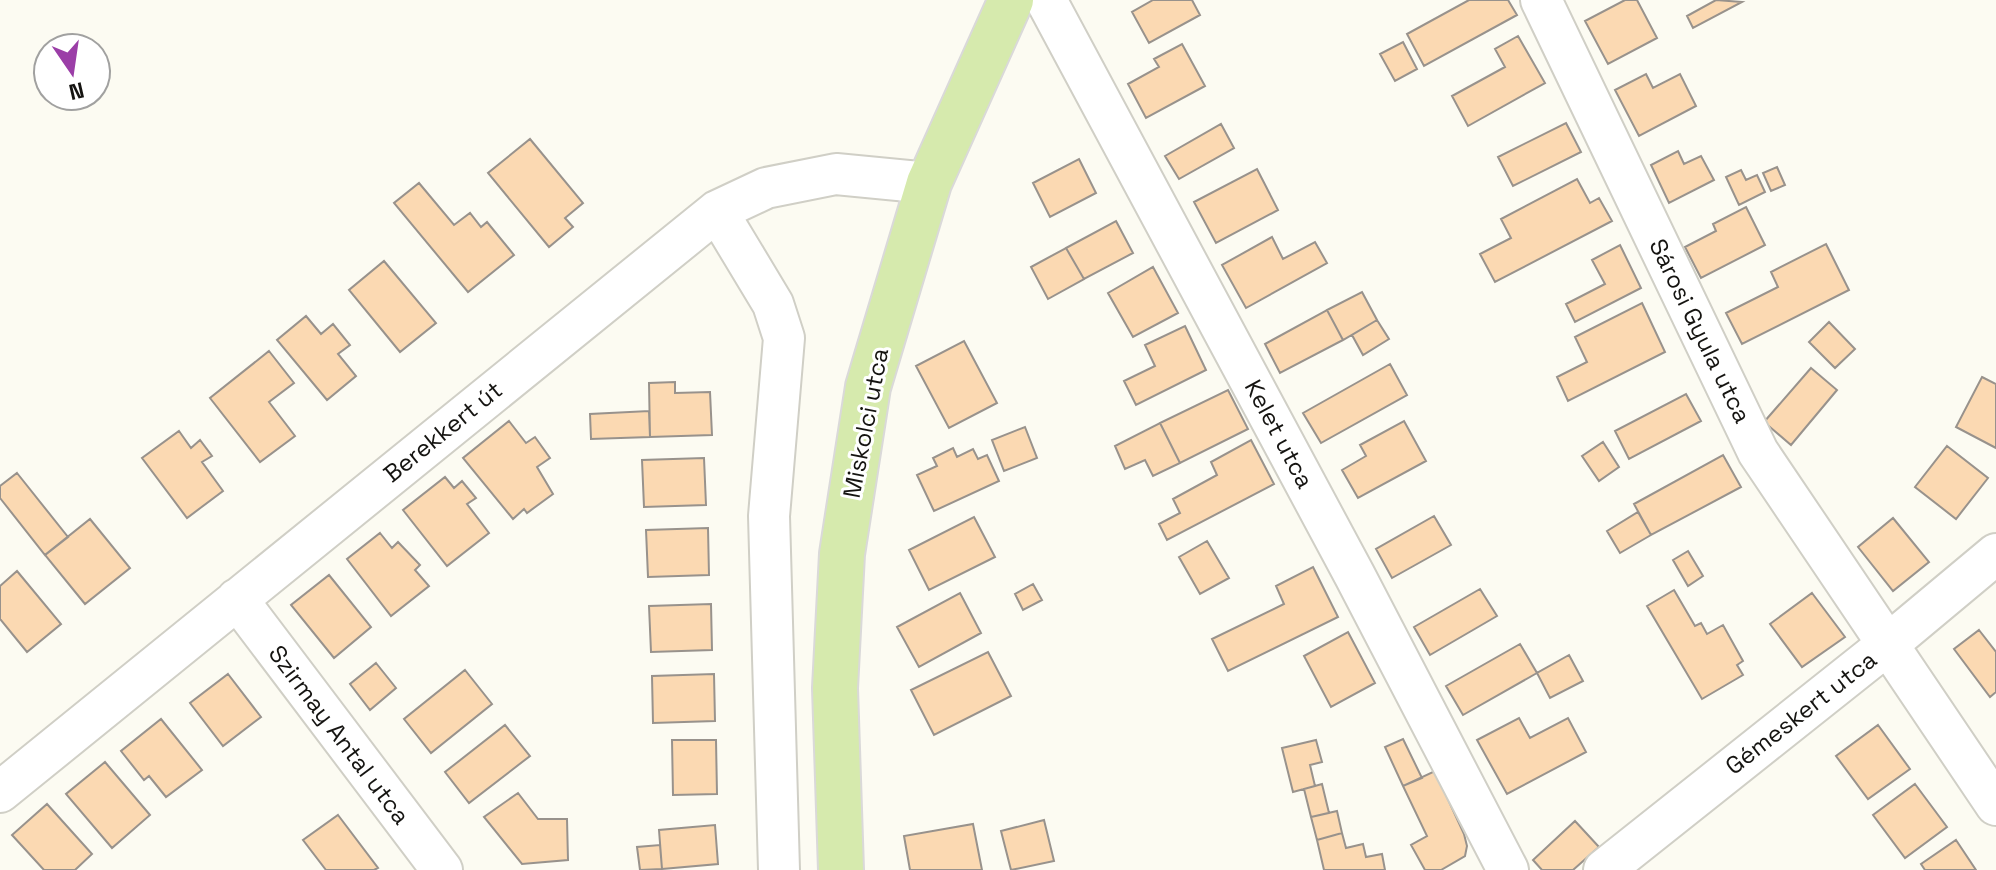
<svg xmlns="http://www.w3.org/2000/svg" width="1996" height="870" font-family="'Space Grotesk',sans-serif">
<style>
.building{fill:#fbd9b2;stroke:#98928c;stroke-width:2}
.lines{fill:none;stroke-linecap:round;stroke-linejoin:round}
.minor-casing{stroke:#d0cfc6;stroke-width:44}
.major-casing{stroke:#dad9d9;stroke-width:48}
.minor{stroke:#fff;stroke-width:40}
.major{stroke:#d6eaad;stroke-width:44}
.labels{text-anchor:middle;stroke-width:6;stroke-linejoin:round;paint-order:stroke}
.street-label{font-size:24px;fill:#151411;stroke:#fff}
</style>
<rect width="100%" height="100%" fill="#fcfbf2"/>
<path class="building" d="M1153,0H1192L1200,15L1149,43L1132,12Z
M1469,0H1508L1517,15L1424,66L1407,34Z
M1625,0H1637L1657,38L1608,64L1585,21Z
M1716,0L1742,2L1693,28L1687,16Z
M1518,36L1545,83L1468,126L1452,96L1505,67L1495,49Z
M1403,42L1417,69L1395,81L1380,54Z
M1182,44L1205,86L1146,118L1128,84L1159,67L1154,59Z
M1646,74L1653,88L1680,74L1696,106L1639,136L1615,90Z
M1566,123L1581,152L1513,186L1498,157Z
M1221,124L1234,148L1179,179L1165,156Z
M530,139L583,203L565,218L573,227L549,247L488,173Z
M1678,151L1684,164L1701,156L1714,180L1669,203L1651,165Z
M1079,159L1096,193L1050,217L1033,183Z
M1777,167L1785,185L1771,191L1763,173Z
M1257,169L1278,210L1216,243L1194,202Z
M1741,170L1746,180L1757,175L1765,192L1739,205L1726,177Z
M1577,179L1590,203L1599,198L1612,221L1495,282L1480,254L1511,238L1501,219Z
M419,183L454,225L470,213L481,227L487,222L514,255L468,292L394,203Z
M1746,207L1765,245L1701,278L1685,247L1716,231L1713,224Z
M1116,221L1133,253L1084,279L1066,248Z
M1272,237L1283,259L1315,242L1327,263L1246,308L1222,265Z
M1826,244L1849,290L1742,344L1726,313L1778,287L1771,272Z
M1620,245L1641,288L1575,322L1566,304L1605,284L1592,260Z
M1066,248L1084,279L1048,299L1031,267Z
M384,261L436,323L400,352L349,290Z
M1153,267L1178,313L1133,337L1108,293Z
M1362,292L1377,320L1343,340L1327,310Z
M1642,303L1665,352L1568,401L1557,377L1587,362L1575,337Z
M1327,310L1343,340L1280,373L1265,344Z
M306,316L321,334L333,324L350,345L338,354L356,376L327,400L277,340Z
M1377,320L1389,339L1363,355L1352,335Z
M1829,322L1855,349L1835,368L1809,342Z
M1185,326L1206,370L1136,405L1124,381L1155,366L1145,345Z
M964,341L997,403L949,428L916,366Z
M269,351L294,383L269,402L295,436L260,462L210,398Z
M1390,364L1407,395L1321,443L1303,413Z
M1811,368L1837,390L1791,445L1764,422Z
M1982,377L1996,384V448L1956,427Z
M675,382V393L710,392L712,435L650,437L649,383Z
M1228,390L1248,429L1180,463L1160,423Z
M1686,394L1701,421L1629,459L1615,431Z
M649,411L650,437L591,439L590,414Z
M509,421L526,443L535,437L550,458L537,467L553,494L527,513L524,509L513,519L463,458Z
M1404,421L1426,461L1358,498L1342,470L1366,456L1360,445Z
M1160,423L1180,463L1153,476L1145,460L1125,469L1115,446Z
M1025,427L1037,458L1004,471L992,440Z
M179,431L191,448L200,440L212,456L202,462L223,491L187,518L142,458Z
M1251,440L1274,484L1167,540L1159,524L1180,513L1173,499L1217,475L1211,462Z
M1603,442L1619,467L1599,481L1582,456Z
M1947,446L1988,478L1956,519L1915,487Z
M953,448L957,457L973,449L978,459L987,455L999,481L934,511L917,475L937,466L933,458Z
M1723,455L1741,487L1651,535L1634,504Z
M704,458L706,505L644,507L642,460Z
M17,473L68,537L45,555L0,498V486Z
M445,477L454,488L462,481L476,498L467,504L489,533L447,566L403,510Z
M1638,512L1651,535L1620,553L1607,531Z
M1434,516L1451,545L1392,578L1376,549Z
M974,517L995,557L929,590L909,550Z
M1893,518L1929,562L1893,591L1858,547Z
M90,519L130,568L85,604L45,555Z
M708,528L709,575L648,577L646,530Z
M380,533L392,548L398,542L420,565L415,570L429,586L391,616L347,559Z
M1207,541L1229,578L1200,594L1179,557Z
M1688,551L1703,576L1688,586L1673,560Z
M1313,567L1338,617L1228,671L1212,639L1284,604L1276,586Z
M17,571L61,624L27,652L0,619V586Z
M329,575L371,627L334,658L291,605Z
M1033,584L1042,600L1023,610L1015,594Z
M1480,589L1497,616L1430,655L1414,627Z
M1674,590L1695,626L1701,623L1707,634L1723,625L1743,661L1737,665L1743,675L1702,699L1647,606Z
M960,593L981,633L919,667L897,627Z
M1812,593L1845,637L1802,667L1770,624Z
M711,604L712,650L651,652L649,606Z
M1979,630L1996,652V692L1990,697L1954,649Z
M1348,632L1375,683L1331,707L1304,656Z
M1520,644L1537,673L1463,715L1446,686Z
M988,652L1011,696L934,735L911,690Z
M1569,655L1583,681L1550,698L1537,673Z
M376,663L396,688L370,710L350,684Z
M465,670L492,704L431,753L404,719Z
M228,674L261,717L223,746L190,703Z
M714,674L715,721L653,723L652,676Z
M1519,718L1530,738L1568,718L1586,752L1507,794L1477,740Z
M161,719L202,770L166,797L149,776L144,780L121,751Z
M505,725L530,756L469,803L445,772Z
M1878,725L1910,769L1868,799L1836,756Z
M1403,739L1422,778L1403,786L1385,747Z
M672,740H716L717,794L673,795Z
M1316,740L1322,762L1310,765L1315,786L1293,792L1282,748Z
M105,762L150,815L112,848L66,794Z
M1435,771L1464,834L1467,846L1465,856L1441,870H1425L1411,845L1427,836L1403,786Z
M1322,784L1329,813L1311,817L1304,789Z
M1915,784L1947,827L1905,858L1873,815Z
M518,793L538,819H567L568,860L522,864L484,817Z
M47,804L92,854L75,870H44L12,835Z
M1337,811L1342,833L1317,840L1311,817Z
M338,815L378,868L374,870H326L303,840Z
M1044,820L1054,861L1011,870L1001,831Z
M1575,821L1599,847L1573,870H1542L1533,860Z
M973,824L982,870H910L904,836Z
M715,825L718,864L662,869L659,830Z
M1342,833L1346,848L1363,844L1366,857L1382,854L1385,870H1324L1317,840Z
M1956,840L1976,870H1925L1921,864Z
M660,845L662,869L640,870L637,847Z"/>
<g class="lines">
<g class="minor-casing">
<path id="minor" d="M1046,0L1355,576L1508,870
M1541,0L1758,452L1996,805
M717,211L773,304L784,338L769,516L779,870
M237,599L442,870
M0,792L717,211L766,188L836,174L929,183
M1604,870L1887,645L1996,554"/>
</g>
<g class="major-casing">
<path id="major" d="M841,870L835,688L842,554L868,387L929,183L1011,0"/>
</g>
<use href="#minor" class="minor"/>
<use href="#major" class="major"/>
</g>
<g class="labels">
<g class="street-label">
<text transform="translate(1700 331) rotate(64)" y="8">Sárosi Gyula utca</text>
<text transform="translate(866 423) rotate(-79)" y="8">Miskolci utca</text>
<text transform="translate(443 432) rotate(-39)" y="8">Berekkert út</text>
<text transform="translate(1279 434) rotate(62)" y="8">Kelet utca</text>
<text transform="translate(1801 713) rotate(-38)" y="8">Gémeskert utca</text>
<text transform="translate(339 735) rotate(53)" y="8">Szirmay Antal utca</text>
</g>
</g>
<g transform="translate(72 72) rotate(167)"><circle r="38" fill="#ffffff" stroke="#a1a1a0" stroke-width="2"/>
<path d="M0-6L14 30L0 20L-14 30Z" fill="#9b3ea7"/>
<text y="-12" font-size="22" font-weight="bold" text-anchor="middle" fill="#151411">N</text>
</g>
</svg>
